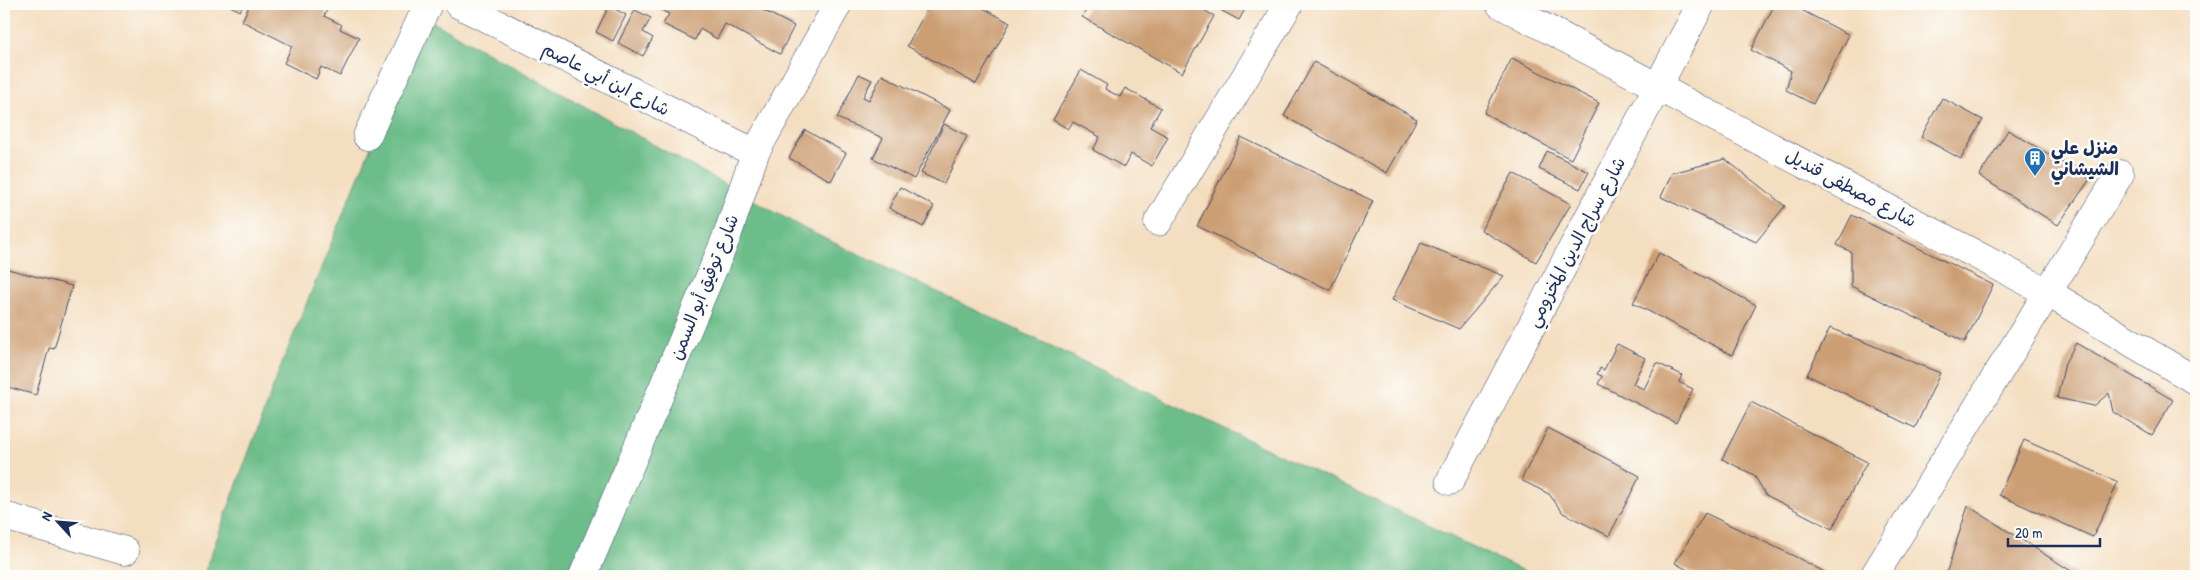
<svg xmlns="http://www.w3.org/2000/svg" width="2200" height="580" font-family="'Patrick Hand','Playpen Sans Arabic',sans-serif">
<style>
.forest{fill:#6cbd89;stroke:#447674}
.building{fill:#cc9e73}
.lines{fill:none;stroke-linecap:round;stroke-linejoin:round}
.minor-casing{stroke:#3c496d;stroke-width:29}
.minor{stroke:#fff;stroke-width:28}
.labels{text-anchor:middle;stroke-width:5;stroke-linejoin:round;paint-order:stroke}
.street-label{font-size:18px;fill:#1b2f5e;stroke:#fdfcf7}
.poi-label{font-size:18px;font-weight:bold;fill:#1b2f5e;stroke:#fdfcf7;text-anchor:start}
</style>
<rect width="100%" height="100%" fill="#fdfcf7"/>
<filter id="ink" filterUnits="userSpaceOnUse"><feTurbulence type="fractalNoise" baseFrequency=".02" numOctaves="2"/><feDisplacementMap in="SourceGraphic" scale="10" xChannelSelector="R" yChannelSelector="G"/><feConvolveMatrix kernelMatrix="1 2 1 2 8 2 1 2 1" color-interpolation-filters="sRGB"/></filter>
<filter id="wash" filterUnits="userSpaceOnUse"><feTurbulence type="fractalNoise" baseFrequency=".0096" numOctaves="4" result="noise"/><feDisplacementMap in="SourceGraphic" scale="20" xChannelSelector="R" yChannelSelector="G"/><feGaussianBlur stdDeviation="1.12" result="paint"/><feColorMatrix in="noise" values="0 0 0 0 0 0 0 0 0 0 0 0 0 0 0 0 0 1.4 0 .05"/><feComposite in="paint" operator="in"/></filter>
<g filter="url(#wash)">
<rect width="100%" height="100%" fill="#f4dec0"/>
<path class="forest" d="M424,17L807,230L1534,576H203L280,368Z"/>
<g id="blocks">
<path class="building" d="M226,4H244L240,11Z
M250,4H330L324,16L342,25L340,29L359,38L340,76L321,67L316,79L284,63L292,46L242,21Z
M656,4H751L794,26L780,54L725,24L717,39L700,29L695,40L663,24L669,14L655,7Z
M930,4H976L1010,23L976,84L907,46Z
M1090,4H1193L1214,16L1182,73L1082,17Z
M1225,4H1248L1239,20L1222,11Z
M1775,4H1790L1849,35L1813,104L1786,90L1791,71L1751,50Z
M609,6L626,15L613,41L596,32Z
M635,10L651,18L643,32L653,38L643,56L618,43Z
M1512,58L1599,103L1571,159L1484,113Z
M1314,62L1417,119L1387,173L1284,116Z
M1081,70L1107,85L1105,89L1120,97L1125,88L1161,108L1150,127L1168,137L1152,166L1131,154L1124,167L1093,150L1100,137L1073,122L1068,129L1053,120Z
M859,74L872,80L863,97L869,100L882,75L950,110L914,179L873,158L883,138L837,118Z
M1942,98L1983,120L1961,159L1921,137Z
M944,124L967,136L944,184L921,173Z
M805,130L846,153L831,181L789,158Z
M2008,130L2090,179L2058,225L1979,176Z
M1241,137L1373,201L1330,290L1197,226Z
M1547,151L1589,172L1580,189L1539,169Z
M1725,159L1785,206L1756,242L1661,197L1672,173Z
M1513,173L1571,204L1536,262L1481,230Z
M900,187L934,206L923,227L889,208Z
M1852,215L1993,285L1965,342L1851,286V252L1837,245Z
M1421,243L1504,276L1459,329L1392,300Z
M1659,253L1756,305L1732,355L1633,303Z
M4,268L72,286L54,349L49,348L36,395L4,386L6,337H4Z
M1830,328L1940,373L1915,428L1807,375Z
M2076,343L2173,400L2152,435L2113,412L2109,393L2094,406L2057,398L2065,363Z
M1617,344L1645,358L1633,384L1644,389L1657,363L1682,375L1679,382L1693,389L1676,423L1598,384L1602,376L1597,374L1600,368L1604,370Z
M1751,402L1867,462L1832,529L1766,495L1754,475L1722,459Z
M1548,428L1640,476L1609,536L1563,513L1549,494L1521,480Z
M2024,440L2118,482L2093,537L1999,495Z
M1968,506L2079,576H1948L1946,574Z
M1705,513L1796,557L1832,576H1698L1675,563Z"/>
</g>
</g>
<g filter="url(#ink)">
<use href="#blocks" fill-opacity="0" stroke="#3c496d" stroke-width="1"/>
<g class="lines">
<g class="minor-casing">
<path id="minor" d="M458,4L755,153
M1500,4L2047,292L2196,381
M367,136L428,4
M1158,222L1289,4
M1450,481L1701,4
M4,516L125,551
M583,576L727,236L755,153L838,4
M1874,576L2120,174"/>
</g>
<use href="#minor" class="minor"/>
</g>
</g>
<defs>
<g id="building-pin" transform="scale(1.125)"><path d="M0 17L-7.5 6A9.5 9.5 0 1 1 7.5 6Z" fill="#1f6fb2" stroke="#fdfcf7"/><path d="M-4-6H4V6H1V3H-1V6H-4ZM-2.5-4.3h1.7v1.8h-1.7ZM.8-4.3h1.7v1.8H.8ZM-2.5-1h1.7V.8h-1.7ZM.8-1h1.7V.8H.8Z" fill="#fff"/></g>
</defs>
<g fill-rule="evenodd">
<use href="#building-pin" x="2035" y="158"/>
</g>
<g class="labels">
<g class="street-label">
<text transform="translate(606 79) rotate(27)" y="6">شارع ابن أبي عاصم</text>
<text transform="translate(1851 188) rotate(28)" y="6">شارع مصطفى قنديل</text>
<text transform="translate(1576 242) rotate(-62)" y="6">شارع سراج الدين المخزومي</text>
<text transform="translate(704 287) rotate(-68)" y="6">شارع توفيق أبو السمن</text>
</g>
<g class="poi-label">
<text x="2051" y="154">منزل علي<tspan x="2051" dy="21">الشيشاني</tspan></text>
</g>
</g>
<rect width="2200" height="580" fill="none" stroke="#fdfcf7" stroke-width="20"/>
<g transform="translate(58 522) rotate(296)" stroke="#fdfcf7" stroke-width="4" paint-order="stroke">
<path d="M0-4L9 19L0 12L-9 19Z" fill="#1b2f5e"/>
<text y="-8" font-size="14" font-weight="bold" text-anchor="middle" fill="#1b2f5e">N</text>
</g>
<path d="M2008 538v8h92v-8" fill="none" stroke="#1b2f5e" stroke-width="2.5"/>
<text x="2015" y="538" font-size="15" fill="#1b2f5e" stroke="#fdfcf7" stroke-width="4" paint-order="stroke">20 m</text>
</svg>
